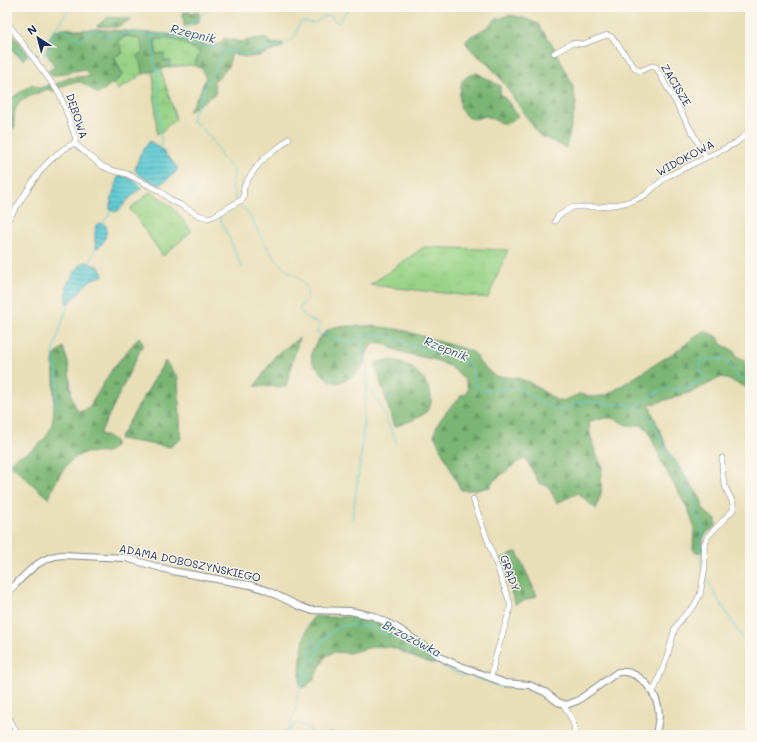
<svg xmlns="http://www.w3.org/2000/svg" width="757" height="742" font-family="Mali,sans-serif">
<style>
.grass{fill:url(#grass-tufts);stroke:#5a8172}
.forest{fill:url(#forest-firs);stroke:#4a7268}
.wetland{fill:url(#wetland-marsh);stroke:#5a8172}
.water{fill:url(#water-rules);stroke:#3c7c98}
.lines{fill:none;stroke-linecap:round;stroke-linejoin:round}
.stream{stroke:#5dcad1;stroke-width:1}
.minor-casing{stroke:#82878c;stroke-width:6}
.tertiary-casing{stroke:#82878c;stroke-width:8}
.minor{stroke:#fff;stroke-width:5}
.tertiary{stroke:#fff;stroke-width:6}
.labels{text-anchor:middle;stroke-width:3;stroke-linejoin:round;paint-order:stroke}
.street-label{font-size:11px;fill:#1b2f5e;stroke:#fbf7ec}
.water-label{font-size:12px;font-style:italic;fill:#2c567b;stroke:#fbf7ec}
</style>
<defs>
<pattern id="grass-tufts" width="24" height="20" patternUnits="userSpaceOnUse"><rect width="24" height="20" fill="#99d386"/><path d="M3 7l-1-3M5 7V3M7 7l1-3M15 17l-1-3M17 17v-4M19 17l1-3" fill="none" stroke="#83b576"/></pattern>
<pattern id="forest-firs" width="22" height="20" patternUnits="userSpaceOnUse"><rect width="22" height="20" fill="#7ab573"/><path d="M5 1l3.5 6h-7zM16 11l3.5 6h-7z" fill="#639462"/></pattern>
<pattern id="wetland-marsh" width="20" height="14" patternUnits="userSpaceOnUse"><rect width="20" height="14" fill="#99d386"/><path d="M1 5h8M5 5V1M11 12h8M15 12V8" fill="none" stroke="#83b576"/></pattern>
<pattern id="water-rules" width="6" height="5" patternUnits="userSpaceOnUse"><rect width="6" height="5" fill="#5dcad1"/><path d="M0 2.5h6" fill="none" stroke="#4ca4ad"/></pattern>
</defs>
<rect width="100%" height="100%" fill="#fbf7ec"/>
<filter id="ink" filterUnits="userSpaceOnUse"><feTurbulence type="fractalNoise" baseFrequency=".025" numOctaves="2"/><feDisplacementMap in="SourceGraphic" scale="8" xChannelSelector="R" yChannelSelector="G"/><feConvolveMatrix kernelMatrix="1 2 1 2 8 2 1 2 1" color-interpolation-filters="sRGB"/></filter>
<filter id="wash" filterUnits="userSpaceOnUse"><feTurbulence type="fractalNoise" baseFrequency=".012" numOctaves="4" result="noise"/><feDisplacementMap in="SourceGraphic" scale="16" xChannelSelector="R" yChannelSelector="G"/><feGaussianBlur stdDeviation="0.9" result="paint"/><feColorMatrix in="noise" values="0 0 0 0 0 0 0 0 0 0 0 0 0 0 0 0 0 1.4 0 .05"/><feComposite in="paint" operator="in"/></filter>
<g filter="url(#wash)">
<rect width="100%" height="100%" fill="#e8dfb9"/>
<path class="grass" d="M127,36L140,39L144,52L139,55L143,74L118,90L112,84L123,75L114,57L118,40Z
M162,38L180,41L201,52L194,65L169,67L170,61H164L156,54L155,40Z
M151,191L172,207L192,231L163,256L130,209Z
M424,247L508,250L488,298L370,285Z"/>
<path class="forest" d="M183,12L199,13V23L184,26Z
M509,15L524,18L538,24L555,49L573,87L576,104L566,148L539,135L500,78L486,62L474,53L465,42L470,37L489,26L494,20Z
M108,17L133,19L116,27L97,26Z
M7,26L28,54L23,60L7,45Z
M63,28L80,30L96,29L181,35L200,44L217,45L224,38L240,42L259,38L267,39L273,44L282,43L283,47C263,54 253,62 232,53L228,67L214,82L216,93L188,112L199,94L206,78L202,69L194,65L200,52C186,44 172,36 155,40L156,54L164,53V61L170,60L169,67L143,74L138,55L144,52L140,39L127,36L118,40L123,53L114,57L123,75L98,94L81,82L69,83L59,88L56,84L68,78L90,76L84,69L52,76L48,71L55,67L46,53L48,45V38L53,34L55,30Z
M477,73L500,86V93L510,104L518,116C499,130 502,120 484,116C471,123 460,116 460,101C459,94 461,88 462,81L468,76Z
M32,84L40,88L51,84L54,92L48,89C27,98 10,100 15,127L9,132L10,148L7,149V99L12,98Z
M349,326H373L402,330L471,351L477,356L480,363L494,376L517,378L529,382L558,401L566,400L579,394L594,397L607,395L681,348L697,335L704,331L718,337L721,344L734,351L737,358L744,360L747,371L750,374V389L722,377L692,392L649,405L669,452L701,499L703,509L707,513L716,520V526C704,535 701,536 704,551L696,553L693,549L694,527L689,511L663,465L648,430L641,425H626L617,420L612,418H602L589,421L590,434L596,454L602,466L601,494L596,509L578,493L557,503L548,486L539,483L526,459L519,461L492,482L490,487L475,490H461L434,435C437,419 451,407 462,395L466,394C471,385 463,377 456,371C439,356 413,358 393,349C389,347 387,344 383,343C380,343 376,342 374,344C366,348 367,356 365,362C361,370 355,375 347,379C343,381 339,383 333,382C328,381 323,375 319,370C317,368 313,364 312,360C308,349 323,331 334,327C338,326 344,327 349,326Z
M139,337L143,344L100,434L110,438L115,441V446C104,457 97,451 85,453C66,458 54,483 49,499L10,464C15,454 24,456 32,450C56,434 54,415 54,390C54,381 54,371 53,362L54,356L63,347L68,362L72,398L78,412L88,409L113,368Z
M299,338L286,387L255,386L276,355Z
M385,360C406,359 423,373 430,392C431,397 432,403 429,408C422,419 406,422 394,427L375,363Z
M165,361L178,378L181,439L170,447L119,439Z
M517,552L537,596L515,604L500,559Z
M315,616C330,619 345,615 359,617C369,619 383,624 391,629C394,631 396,634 398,635C413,645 424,649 435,663H431L412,657L399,650L390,647L376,646L349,653L334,652L326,656L313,680L306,687H300C299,672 302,625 315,616Z"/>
<path class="wetland" d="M162,68V73L176,119L157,135L153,71Z"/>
<path class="water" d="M150,141L160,148L178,168L176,172L160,185C152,182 139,177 135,170L140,154Z
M120,175L136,181L142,187L129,199L118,211L115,212L110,209V205L117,179Z
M101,223L106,226C108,233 104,243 98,248L96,247C94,239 95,232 96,225Z
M86,262L99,267L103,275C100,278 95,277 91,280C82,287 76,297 68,304L66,302L67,284L80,265Z"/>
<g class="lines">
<path class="stream" d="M340,21L348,9L356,7
M51,36L52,30C64,23 62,16 72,7
M152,36L155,65L158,74L160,132L162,144L159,149
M7,40L17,45L19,54L25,57L30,56
M192,43L194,39L184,30L212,7
M230,51C235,52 241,55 246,55C253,55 286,44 291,40C297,36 297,26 302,21C306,22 312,24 316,22C322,19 324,14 332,16V18L339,23
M33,55L47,54L50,45L49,38L61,30L67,31L78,39L83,38L90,31H97L105,36L119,34L136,32L152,36L161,34L180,38L199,46H213L217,49L230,51L224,55L220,58L216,69L205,86L203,95L194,112L192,121L198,124L211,138L223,159L233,169L234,175L231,184L236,201
M238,204C241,207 245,209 247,212C259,228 265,249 280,264C288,273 302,276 307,289C310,299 301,303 299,310C308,317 306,320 318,322L321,326L316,333L336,338L347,343L368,334L389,336L411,346L438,352L467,363L472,369L475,386C489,396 499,386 513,388C528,390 547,411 563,410C569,410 574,403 580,402C592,400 604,404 616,405C621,405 627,403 631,405C633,405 635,407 637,407L655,393L670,387L678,390L704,380L706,376L701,371L699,361L704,358L711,360L725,358L737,377L750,380
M239,205L237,207L219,216L242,267
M104,225L105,220L112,211
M89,264L96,247
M367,385L379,403L397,443
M56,405L58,379L57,370L53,356L55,345L68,304
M637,407L648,416L656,428L661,441L678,469L689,493L696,501V515L703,527V532L700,547L702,569
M352,520L362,448L364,408L367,385V362L360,339
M706,576L718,599L746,644
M300,688L315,637
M289,730L294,728L295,724L298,723C302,724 313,732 317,735
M282,735L286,730H289L296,709L298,692L308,676L322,641L327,636L337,628L347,625H355L374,628L391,636L448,669L462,676L471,675L474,678L493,684L501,688H525
M324,735L332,732L336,733V735"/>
</g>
</g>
<g filter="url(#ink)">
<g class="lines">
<g class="minor-casing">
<path id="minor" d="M7,22L60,94L76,139L74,143L102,166L111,170L127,174L160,191L172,201L181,205L198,215L208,218L214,216L243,199C244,195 243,191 244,187C245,182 262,159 267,156C275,149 283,146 289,138
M554,53L572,43L583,44L607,35L612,37L635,68L640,71L652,66L656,67L706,157
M7,221C30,190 38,162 74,143
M555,221L558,216L573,207H600L620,204L632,201L645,195L666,177L736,143L750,131
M473,499L510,603V609L494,662L491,678
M653,693L667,657L675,628L682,618L694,606L700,595L705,567L704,545L708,536L733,510C735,502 728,495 725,486C722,477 722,468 722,458
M563,704C568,713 577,724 574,735
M7,714L18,735"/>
</g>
<g class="tertiary-casing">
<path id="tertiary" d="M7,593C24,577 37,557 62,555L126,558L172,571L250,585L266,590L299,606L310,610L350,611L373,616L396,627L444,659L455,664L505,683L529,685L545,692L558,702L566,705L577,701L618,672C640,669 658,693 659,714C659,720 657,728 656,735"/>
</g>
<use href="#minor" class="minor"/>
<use href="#tertiary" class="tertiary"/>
</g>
</g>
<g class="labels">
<g class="street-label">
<text transform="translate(676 85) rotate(59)" y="4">ZACISZE</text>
<text transform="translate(77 116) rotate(72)" y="4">DĘBOWA</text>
<text transform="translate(685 158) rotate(-28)" y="4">WIDOKOWA</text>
<text transform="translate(190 563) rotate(12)" y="4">ADAMA DOBOSZYŃSKIEGO</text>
<text transform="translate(510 573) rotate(70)" y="4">GRĄDY</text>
</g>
<g class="water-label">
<text transform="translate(193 34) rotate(14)" y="4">Rzepnik</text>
<text transform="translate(446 349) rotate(22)" y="4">Rzepnik</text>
<text transform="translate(412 639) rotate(28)" y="4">Brzozówka</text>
</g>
</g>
<rect width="757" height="742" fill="none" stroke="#fbf7ec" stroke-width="24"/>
<g transform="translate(38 38) rotate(324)" stroke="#fbf7ec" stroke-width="3" paint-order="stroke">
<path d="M0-3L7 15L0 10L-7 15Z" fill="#1b2f5e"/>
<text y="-6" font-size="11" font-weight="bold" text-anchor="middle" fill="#1b2f5e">N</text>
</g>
</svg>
